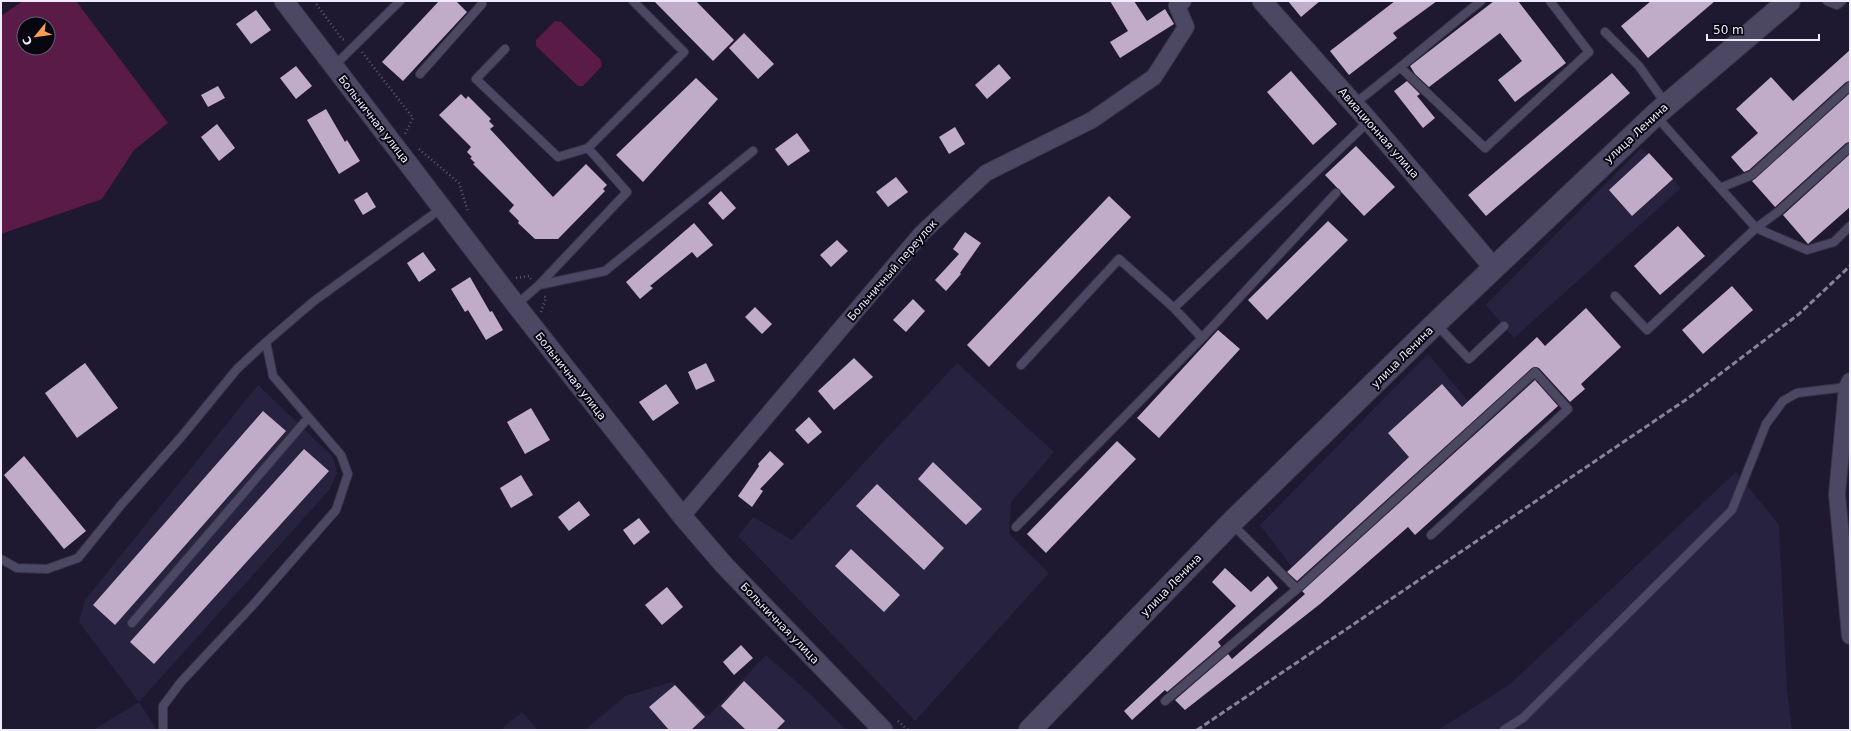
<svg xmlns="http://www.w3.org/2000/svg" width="1851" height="731" font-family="'DejaVu Sans',sans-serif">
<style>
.built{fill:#272240}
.green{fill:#5a1b48;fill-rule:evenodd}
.building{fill:#c0acc8}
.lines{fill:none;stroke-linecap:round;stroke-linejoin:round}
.service-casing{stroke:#373246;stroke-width:10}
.minor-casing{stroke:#373246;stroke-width:18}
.tertiary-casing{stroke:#373246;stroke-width:21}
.secondary-casing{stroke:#373246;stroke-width:24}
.path{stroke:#5d596f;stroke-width:2.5;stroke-dasharray:1 3;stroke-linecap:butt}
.service{stroke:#4c4863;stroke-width:8}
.minor{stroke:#4c4863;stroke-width:16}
.tertiary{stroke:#4c4863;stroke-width:19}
.secondary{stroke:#4c4863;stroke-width:22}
.rail{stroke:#878498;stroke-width:3;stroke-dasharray:6 3;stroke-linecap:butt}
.labels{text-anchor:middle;stroke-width:4;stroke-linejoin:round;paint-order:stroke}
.street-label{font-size:11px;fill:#edebfc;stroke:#080610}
</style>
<rect width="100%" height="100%" fill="#1e1931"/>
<path class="built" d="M1641,148L1681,188L1514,338L1486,305Z
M1428,354L1468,401L1292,567L1260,525Z
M957,363L1054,452L1011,502L1009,534L1049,573L915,721L738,536L753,517L792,540Z
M258,385L333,457L337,473L330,489L139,702L157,730H93L139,702L79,622L85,600Z
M1736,472L1779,525L1787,690L1792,730H1438L1509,685Z
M766,655L810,694L846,730H585L625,696L672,682L708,716Z
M522,712L538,730H500Z"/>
<path class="green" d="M23,1H76L168,123L134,150L102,199L1,234V16ZM24,24H48V48H24Z
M555,21L561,22L601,60L602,66L583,86H578L536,46V40Z"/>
<path class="building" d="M439,1H456L467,12L403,81L382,62Z
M654,1H696L734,40L713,61Z
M1110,1H1134L1147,21L1165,9L1174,24L1120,58L1110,42L1128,31Z
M1288,1H1320L1301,17Z
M1395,1H1437L1393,33L1397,38L1349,75L1330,51Z
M1494,1H1518L1566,63L1515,102L1498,80L1522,61L1500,33L1429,87L1415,74L1410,66Z
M1651,1H1715L1648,58L1621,26Z
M256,10L271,30L251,44L236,24Z
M744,33L774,64L758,79L729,48Z
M1850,50V81L1846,82L1749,170L1744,172L1731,157L1758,133L1736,109L1771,77L1793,101Z
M999,64L1011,78L987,99L975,85Z
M296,66L312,86L296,99L280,78Z
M1291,71L1337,124L1313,145L1267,92Z
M1612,73L1630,93L1486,216L1468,195Z
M696,78L718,99L643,182L616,155Z
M1407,81L1420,94L1417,96L1435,118L1423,128L1394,91Z
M218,86L225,98L208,107L201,95Z
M1850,93V142L1846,143L1775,207L1752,181Z
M461,94L466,99L468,96L491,119L489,121L494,126L490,129L553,197L586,164L607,185L603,189L605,191L558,239H535L518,223L519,221L509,211L514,205L473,164L475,163L470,158L472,157L467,152L471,147L439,115Z
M326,109L345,142L347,140L360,161L339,174L307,120Z
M217,124L235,148L219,161L201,137Z
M955,127L965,144L949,154L939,137Z
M797,133L810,151L788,166L775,149Z
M1356,146L1395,187L1364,216L1325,175Z
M1649,153L1673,179L1632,216L1609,190Z
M1850,154V207L1808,244L1783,215Z
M896,177L908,192L888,207L876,192Z
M721,191L736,208L723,220L708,203Z
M367,192L376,207L363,215L354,200Z
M1109,196L1131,217L989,367L967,345Z
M1328,221L1348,240L1267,320L1248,300Z
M694,223L713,245L697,258L692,252L650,286L653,288L640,299L626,282Z
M1678,226L1705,256L1660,295L1634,266Z
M965,232L981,243L960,273L961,274L946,291L935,280L959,254L953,249Z
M837,240L848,251L831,267L820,255Z
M423,252L436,270L419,282L407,263Z
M470,277L490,312L492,311L503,330L486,340L468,310L465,312L451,289Z
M1732,286L1753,310L1703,354L1682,330Z
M913,299L925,311L906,332L893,320Z
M755,307L772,324L762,334L745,317Z
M1586,308L1621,347L1581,384L1585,389L1570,402L1539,368L1536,367L1532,368L1297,581L1287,572L1409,457L1388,433L1442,384L1462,407L1537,337L1545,346Z
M1218,330L1240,349L1159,438L1137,418Z
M854,358L873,377L834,410L818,391Z
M85,363L118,408L77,438L45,393Z
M706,363L715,381L696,390L688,372Z
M1535,380L1558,406L1415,535L1408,527L1320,604L1185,710L1175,700L1228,654L1232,659L1305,594L1302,591Z
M666,384L679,403L653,421L639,402Z
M531,408L550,440L525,454L507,422Z
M263,411L286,431L115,625L93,605Z
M809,417L822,432L808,444L795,430Z
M1117,441L1136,459L1046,553L1027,534Z
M304,449L329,471L154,664L130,642Z
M770,451L784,464L760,489L763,491L752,507L738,496L759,466L758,464Z
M24,456L86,531L64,549L4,475Z
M933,462L982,509L966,525L918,479Z
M521,475L533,495L511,508L500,488Z
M877,484L944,548L924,570L856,506Z
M579,501L590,515L569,531L558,517Z
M639,518L650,532L634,545L623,530Z
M851,549L900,595L884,612L835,566Z
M1225,568L1251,592L1268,576L1278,588L1218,642L1221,646L1167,692L1165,690L1132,720L1124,711L1236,606L1212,582Z
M667,587L683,607L662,625L645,605Z
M741,645L753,658L734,675L723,662Z
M744,681L785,721L776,730H746L721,706Z
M675,685L705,717L691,730H669L649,707Z"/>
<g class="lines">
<g class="service-casing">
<path id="service" d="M1827,1L1837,5L1842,1
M1605,32L1639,66L1666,104
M505,49L476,79L558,157L588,148
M334,66L400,1
M1400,67L1485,148L1589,52L1550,1
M420,74L482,4
M1354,104C1397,71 1438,35 1481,1
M1850,147L1779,211L1756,228L1807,250L1834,242L1850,226
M1720,188L1752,175L1850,86
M539,285L605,271L753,151
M1615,296L1647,330L1756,228L1655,115
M516,305L539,285L627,192L588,148L684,52L633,1
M1174,308L1202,338L1336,193
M1436,324L1469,359L1504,326
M1021,365L1119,259L1174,308L1369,121
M1231,523L1297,589
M1016,527L1202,338
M1,559L17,568L47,569L78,558L121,505L182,436L237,369L266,342
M132,623L308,418
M1165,701L1297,589L1535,372L1568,409L1431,535
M163,730V706L181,682L253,605L336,510L348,474L341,455L273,376L266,342L314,301L442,208
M1504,730L1523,718L1732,510L1766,424L1783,401L1797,393L1847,387L1849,388"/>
</g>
<g class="minor-casing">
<path id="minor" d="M1850,381L1847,387L1837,494L1850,636
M682,516L922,233L986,173L1092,120L1154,77L1186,27L1177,6L1183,1"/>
</g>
<g class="tertiary-casing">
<path id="tertiary" d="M284,1L516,305L682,516L724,565L883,730
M1262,1L1369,121L1494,268"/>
</g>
<g class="secondary-casing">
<path id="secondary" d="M1030,730L1231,523L1436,323L1655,115L1789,1"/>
</g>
<path class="path" d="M314,1L342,39L346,40
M362,52L413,118L405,134
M419,149L459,183L468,212
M516,278L529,276L531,279
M541,312L546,298L544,296
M898,721L908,730"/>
<use href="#service" class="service"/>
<use href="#minor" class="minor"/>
<use href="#tertiary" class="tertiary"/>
<use href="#secondary" class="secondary"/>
<path class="rail" d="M1197,730L1687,399L1799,314L1850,266"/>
</g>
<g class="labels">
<g class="street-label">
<text transform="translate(374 119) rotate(52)" y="4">Больничная улица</text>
<text transform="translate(1379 133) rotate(49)" y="4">Авиационная улица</text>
<text transform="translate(1636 133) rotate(-43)" y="4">улица Ленина</text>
<text transform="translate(892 270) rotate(-49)" y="4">Больничный переулок</text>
<text transform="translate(1402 357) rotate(-45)" y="4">улица Ленина</text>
<text transform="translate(571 376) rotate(52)" y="4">Больничная улица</text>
<text transform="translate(1171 585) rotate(-46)" y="4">улица Ленина</text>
<text transform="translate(780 623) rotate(46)" y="4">Больничная улица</text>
</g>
</g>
<rect width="1851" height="731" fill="none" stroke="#edebfc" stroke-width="4"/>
<g transform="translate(36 36) rotate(241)"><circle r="19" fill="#080610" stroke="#64626e"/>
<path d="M0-3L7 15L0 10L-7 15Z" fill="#fc9d53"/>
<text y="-6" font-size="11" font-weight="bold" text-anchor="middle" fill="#edebfc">С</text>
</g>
<path d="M1707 34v6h112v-6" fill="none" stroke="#edebfc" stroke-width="2"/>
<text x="1713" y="34" font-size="12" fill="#edebfc" stroke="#080610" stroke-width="3" paint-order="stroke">50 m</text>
</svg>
